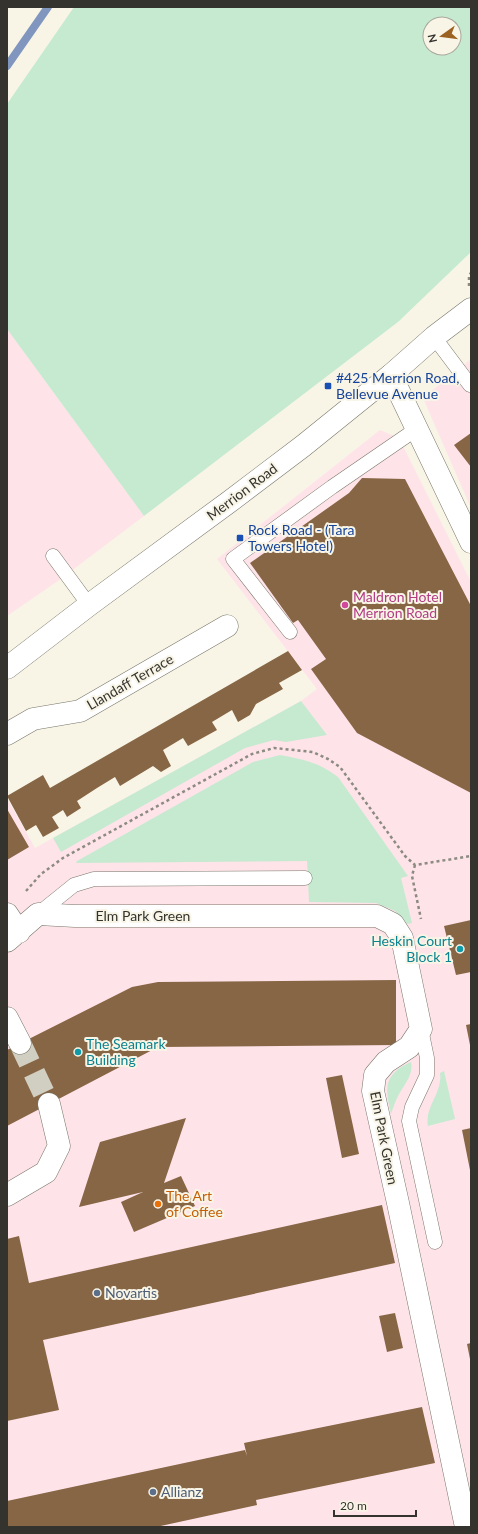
<svg xmlns="http://www.w3.org/2000/svg" width="478" height="1534" font-family="Lato,sans-serif">
<style>
.commercial{fill:#fee3e9}
.green{fill:#c6ead0;fill-rule:evenodd}
.lines{fill:none;stroke-linecap:round;stroke-linejoin:round}
.stream{stroke:#8196be;stroke-width:8}
.building{fill:#876645}
.street-tunnel{stroke:#d1cec2;stroke-width:22;stroke-dasharray:22 11;stroke-linecap:butt}
.lane-casing{stroke:#787669;stroke-width:15}
.street-casing{stroke:#787669;stroke-width:23}
.secondary-casing{stroke:#787669;stroke-width:23}
.path{stroke:#8c8b81;stroke-width:2.5;stroke-dasharray:3 3;stroke-linecap:butt}
.lane{stroke:#fff;stroke-width:14}
.street{stroke:#fff;stroke-width:22}
.secondary{stroke:#fff;stroke-width:22}
.transit-dot{fill:#1a4fb4;stroke:#f8f5e7;stroke-width:1.5}
.hotel-dot{fill:#d1479c;stroke:#f8f5e7;stroke-width:1.5}
.culture-dot{fill:#0f9aa8;stroke:#f8f5e7;stroke-width:1.5}
.food-dot{fill:#e8710a;stroke:#f8f5e7;stroke-width:1.5}
.service-dot{fill:#5c6f8a;stroke:#f8f5e7;stroke-width:1.5}
.labels{text-anchor:middle;stroke-width:4;stroke-linejoin:round;paint-order:stroke}
.transit-label{font-size:14px;fill:#164399;stroke:#f8f5e7;text-anchor:start}
.street-label{font-size:14px;fill:#34332e;stroke:#f8f5e7}
.hotel-label{font-size:14px;fill:#b23c85;stroke:#f8f5e7;text-anchor:start}
.culture-label{font-size:14px;fill:#0d838f;stroke:#f8f5e7;text-anchor:end}
.food-label{font-size:14px;fill:#c56008;stroke:#f8f5e7;text-anchor:start}
.service-label{font-size:14px;fill:#4e5e75;stroke:#f8f5e7;text-anchor:start}
</style>
<rect width="100%" height="100%" fill="#f8f5e7"/>
<path class="commercial" d="M7,329L144,516L58,581L7,616Z
M471,359V508L423,398Z
M380,430L399,438L471,582V1527H7V798L35,848L301,701L317,689L217,559Z"/>
<path class="green" d="M74,7H471V252L398,322L144,516L7,329V104ZM430,24H454V48H430Z
M301,701L327,735L286,742L274,740L245,748L61,852L53,838Z
M280,755C305,760 318,762 338,777L408,876L401,878L412,923L407,924L395,911L376,903L309,902L307,861L76,863L77,861L253,762Z
M411,1062C414,1075 403,1086 398,1096C395,1102 393,1108 391,1114C385,1089 383,1074 411,1062Z
M444,1071L455,1119L428,1126C424,1107 443,1093 440,1073Z"/>
<g class="lines">
<path class="stream" d="M7,66L48,7"/>
</g>
<path class="building" d="M471,433V467L454,445Z
M362,478L405,479L471,606V793L357,733L311,669L326,659L298,620L293,623L250,563L349,493Z
M288,651L302,670L279,683L283,689L256,704L250,715L238,722L232,710L212,722L217,730L188,746L183,738L163,750L171,766L161,772L153,766L120,786L115,777L97,788L77,801L81,808L67,817L63,810L52,817L59,828L43,837L36,825L26,831L7,796L43,775L50,788Z
M7,809L29,847L7,860Z
M471,920V972L456,975L444,926Z
M396,980V1045L158,1047L7,1126V1050L132,987L158,982Z
M471,1024V1044L470,1045L466,1025Z
M342,1075L359,1154L342,1158L326,1078Z
M186,1118L164,1183L181,1176L195,1206L134,1232L121,1202L143,1192L79,1207L100,1142Z
M471,1128V1170H470L462,1130Z
M382,1205L395,1263L43,1340L59,1410L7,1421V1239L19,1236L29,1283Z
M395,1313L403,1348L387,1352L379,1316Z
M471,1343V1359H470L467,1344Z
M422,1407L435,1463L256,1500L257,1505L156,1527H7V1501L245,1450L247,1456L244,1443Z"/>
<g class="lines">
<path class="street-tunnel" d="M20,1043L49,1104"/>
<g class="lane-casing">
<path id="lane" d="M434,337L470,385L471,384
M53,556L89,605
M290,632L233,559L332,487L418,428
M38,914L74,885L94,879L305,878
M421,1029L427,1058V1075L412,1107L409,1121L435,1242"/>
</g>
<g class="street-casing">
<path id="street" d="M391,375L471,542
M7,734L33,719L80,711L227,626
M7,914L19,932
M7,941L38,914L75,916H377L393,924L402,938L421,1029L409,1047L386,1062L375,1075L373,1091L398,1203L466,1527
M7,1018L20,1043
M7,1195L46,1172L59,1146L49,1104"/>
</g>
<g class="secondary-casing">
<path id="secondary" d="M7,668L89,605L229,502L303,446L391,375L434,337L471,309"/>
</g>
<path class="path" d="M469,286V275L471,273
M415,865L412,876L421,919
M26,891L41,874L63,858L252,754L274,748L313,752L328,759L340,767L405,856L415,865L471,856"/>
<use href="#lane" class="lane"/>
<use href="#street" class="street"/>
<use href="#secondary" class="secondary"/>
</g>
<g class="transit-dot">
<rect x="324" y="382" width="8" height="8" rx="2"/>
<rect x="236" y="534" width="8" height="8" rx="2"/>
</g>
<circle class="hotel-dot" cx="345" cy="605" r="4"/>
<g class="culture-dot">
<circle cx="460" cy="949" r="4"/>
<circle cx="78" cy="1052" r="4"/>
</g>
<circle class="food-dot" cx="158" cy="1204" r="4"/>
<g class="service-dot">
<circle cx="97" cy="1293" r="4"/>
<circle cx="153" cy="1492" r="4"/>
</g>
<g class="labels">
<g class="transit-label">
<text x="336" y="383">#425 Merrion Road,<tspan x="336" dy="16">Bellevue Avenue</tspan></text>
<text x="248" y="535">Rock Road - (Tara<tspan x="248" dy="16">Towers Hotel)</tspan></text>
</g>
<g class="street-label">
<text transform="translate(242 492) rotate(-37)" y="5">Merrion Road</text>
<text transform="translate(130 682) rotate(-30)" y="5">Llandaff Terrace</text>
<text x="143" y="921">Elm Park Green</text>
<text transform="translate(384 1138) rotate(79)" y="5">Elm Park Green</text>
</g>
<g class="hotel-label">
<text x="353" y="602">Maldron Hotel<tspan x="353" dy="16">Merrion Road</tspan></text>
</g>
<g class="culture-label">
<text x="452" y="946">Heskin Court<tspan x="452" dy="16">Block 1</tspan></text>
<text x="86" y="1049" text-anchor="start">The Seamark<tspan x="86" dy="16">Building</tspan></text>
</g>
<g class="food-label">
<text x="166" y="1201">The Art<tspan x="166" dy="16">of Coffee</tspan></text>
</g>
<g class="service-label">
<text x="105" y="1298">Novartis</text>
<text x="161" y="1497">Allianz</text>
</g>
</g>
<rect width="478" height="1534" fill="none" stroke="#34332e" stroke-width="16"/>
<g transform="translate(442 36) rotate(256)"><circle r="19" fill="#f8f5e7" stroke="#aaa79d"/>
<path d="M0-3L7 15L0 10L-7 15Z" fill="#9c6221"/>
<text y="-6" font-size="11" font-weight="bold" text-anchor="middle" fill="#34332e">N</text>
</g>
<path d="M334 1510v6h82v-6" fill="none" stroke="#34332e" stroke-width="2"/>
<text x="340" y="1510" font-size="12" fill="#34332e" stroke="#f8f5e7" stroke-width="3" paint-order="stroke">20 m</text>
</svg>
